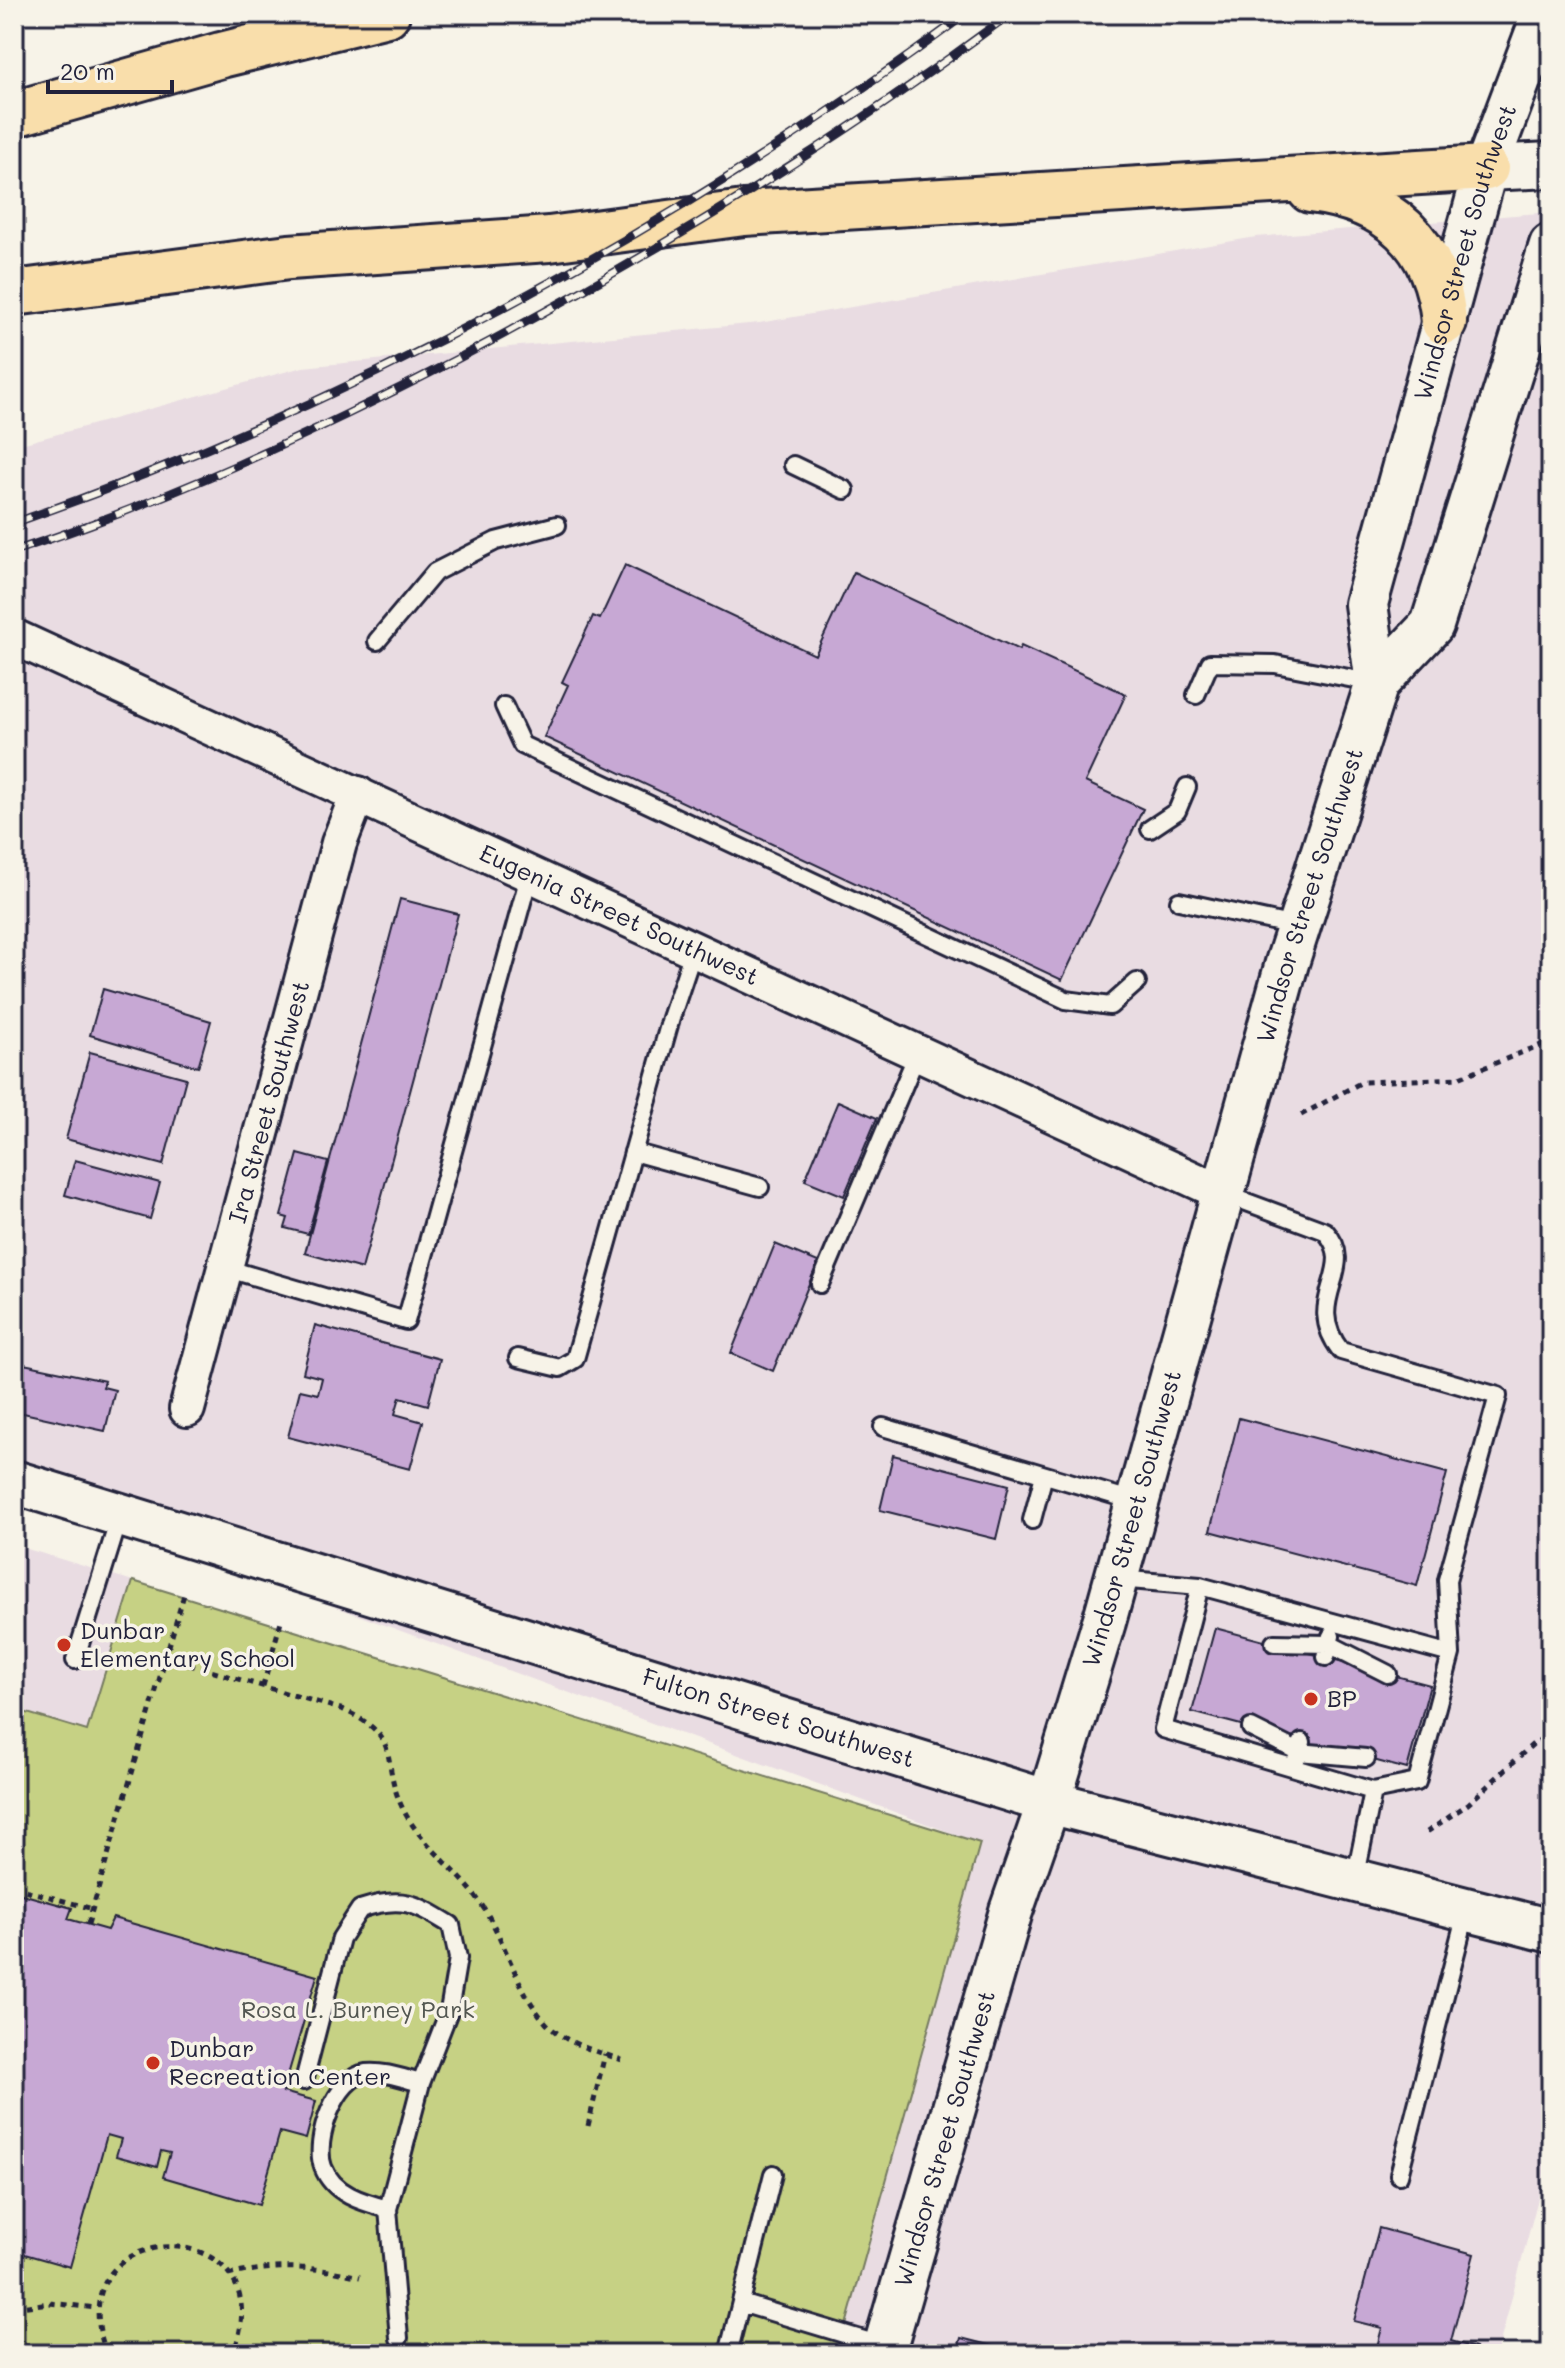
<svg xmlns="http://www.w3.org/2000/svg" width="1565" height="2368" font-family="Mali,sans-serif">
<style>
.built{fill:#e9dce2}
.green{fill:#c6d184;stroke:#747a60;stroke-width:2}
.building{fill:#c7a8d4;stroke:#22223b;stroke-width:2}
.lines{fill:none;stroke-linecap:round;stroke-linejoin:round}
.service-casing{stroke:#22223b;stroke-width:22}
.minor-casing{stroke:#22223b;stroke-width:40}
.tertiary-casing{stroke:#22223b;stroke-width:48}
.secondary-casing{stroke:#22223b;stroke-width:50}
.motorway-casing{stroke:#22223b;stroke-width:50}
.path{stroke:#22223b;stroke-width:5;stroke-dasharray:6 6;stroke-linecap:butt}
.service{stroke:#f7f3e8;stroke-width:16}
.minor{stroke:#f7f3e8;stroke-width:34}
.tertiary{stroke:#f7f3e8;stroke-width:42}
.secondary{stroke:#f7f3e8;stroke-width:44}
.motorway{stroke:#f9deab;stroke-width:44}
.rail-casing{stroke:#22223b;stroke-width:9}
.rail{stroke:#f7f3e8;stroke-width:6;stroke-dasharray:18;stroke-linecap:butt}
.poi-dot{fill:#c8321e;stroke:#f7f3e8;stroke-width:3}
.labels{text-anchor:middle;stroke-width:7;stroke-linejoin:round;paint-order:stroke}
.street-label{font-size:24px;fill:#22223b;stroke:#f7f3e8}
.poi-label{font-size:24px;fill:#22223b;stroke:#f7f3e8;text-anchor:start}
.park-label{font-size:24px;fill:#535751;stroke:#f7f3e8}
</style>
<rect width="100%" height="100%" fill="#f7f3e8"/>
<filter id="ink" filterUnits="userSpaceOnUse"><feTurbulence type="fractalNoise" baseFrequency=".0125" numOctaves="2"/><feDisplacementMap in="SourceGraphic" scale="16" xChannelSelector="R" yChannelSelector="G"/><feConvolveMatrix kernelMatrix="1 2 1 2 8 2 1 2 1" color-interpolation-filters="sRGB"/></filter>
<g filter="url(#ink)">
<path class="built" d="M1551,212V2149L1497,2354H838L979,1843L142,1536L14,1498V446L303,367L759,323L1256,237Z
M14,1545L133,1581L87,1731L14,1709Z"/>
<path class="green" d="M133,1581L980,1843L838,2354H14V1709L87,1731Z"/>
<path class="building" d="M625,565L815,655L854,572L1019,650L1021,646L1126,694L1085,782L1143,809L1062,980L544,737L568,685L562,682L593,616L600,619Z
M400,899L458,914L362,1269L305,1253Z
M103,989L211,1021L198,1067L90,1035Z
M90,1052L186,1078L163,1165L66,1139Z
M838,1101L877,1118L844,1196L805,1180Z
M298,1154L328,1162L308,1234L285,1228L288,1218L281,1216Z
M75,1160L160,1183L150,1219L65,1195Z
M775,1244L818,1262L773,1371L731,1353Z
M315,1325L440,1359L428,1405L400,1397L395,1414L423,1422L410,1469L288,1437L300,1390L318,1394L322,1378L303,1373Z
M14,1362L105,1381L103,1387L115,1390L105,1431L14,1411Z
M1239,1418L1447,1473L1417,1586L1210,1531Z
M893,1455L1009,1485L996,1539L880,1510Z
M1215,1628L1430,1685L1407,1769L1192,1712Z
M14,1892L72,1908L68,1919L107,1930L113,1918L317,1976L283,2092L316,2101L306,2139L280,2132L259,2205L163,2177L170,2153L161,2151L157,2167L116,2156L121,2139L107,2135L70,2267L14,2251V2033L17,2021L14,2020Z
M1379,2228L1474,2254L1451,2341L1475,2348L1473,2354H1375L1382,2328L1354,2321Z
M961,2338L1024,2354H957Z"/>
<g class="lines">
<g class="service-casing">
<path id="service" d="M793,465L845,490
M377,641L435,572L496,541L557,525
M1196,695L1210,663L1275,664L1375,683
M504,706L522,745L1066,1000L1110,1006L1137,982
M1150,829L1177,811L1187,787
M1179,901L1299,927
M633,1152L760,1187
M1225,1194L1325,1231C1361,1270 1300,1299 1341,1351L1498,1396L1447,1580L1451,1654
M225,1268L406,1321L530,873
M820,1284L918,1052
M518,1358L560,1368L575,1359L671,1018L694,949
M883,1427L1137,1502
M1032,1520L1044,1475
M1118,1579L1200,1586L1451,1654L1417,1782L1373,1791L1355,1879
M1200,1586L1163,1729L1373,1791
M1274,1643L1329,1644L1331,1636
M1326,1657L1329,1644L1388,1674
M75,1660L120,1516
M1251,1728L1299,1752L1296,1760
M1302,1742L1299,1752L1366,1758
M304,2081L341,1938L360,1909C402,1895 415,1903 451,1925L458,1958L449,2011L421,2083L388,2209L399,2338
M1399,2175L1467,1909
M388,2209C362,2202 333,2194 323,2167C313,2140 336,2077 366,2073C384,2071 405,2079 421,2083
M741,2303L884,2346
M728,2354L773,2174"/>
</g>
<g class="minor-casing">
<g id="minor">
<path id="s1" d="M14,637L1225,1194"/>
<path id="s2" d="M187,1409L339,843L358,794"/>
</g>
</g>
<g class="tertiary-casing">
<g id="tertiary">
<path d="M1377,683L1432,625L1551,245"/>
<path id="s3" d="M14,1482L1049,1802L1551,1931"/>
<path id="s4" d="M883,2354L1011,1911L1049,1802L1104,1622L1287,963L1377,683L1366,604L1486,168L1544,14"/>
</g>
</g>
<g class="secondary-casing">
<path id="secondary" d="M1486,168L1551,165"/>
</g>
<g class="motorway-casing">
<path id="motorway" d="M14,114L221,55L387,14
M1310,190C1389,200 1437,242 1444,322
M14,293L289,257L549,239L744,213L1486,168"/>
</g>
<path class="path" d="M1301,1115L1362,1082L1458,1078L1551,1041
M166,1658L344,1710C405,1739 379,1758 402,1807C420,1845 456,1867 479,1901C506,1939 515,1988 546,2023C565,2044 596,2051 622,2060
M263,1686L281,1621
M1427,1832L1468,1804L1533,1744L1551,1734
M14,1887L93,1909
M88,1924L185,1591
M588,2126L605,2054
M228,2275C275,2264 313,2266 360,2277
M14,2308L49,2303L97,2308
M107,2354C50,2212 289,2210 233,2354"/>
<use href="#service" class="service"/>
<use href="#minor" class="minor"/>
<use href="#tertiary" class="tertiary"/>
<use href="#secondary" class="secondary"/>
<use href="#motorway" class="motorway"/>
<g class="rail-casing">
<path id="rail" d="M14,523C354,404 677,229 966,14
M14,551C167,501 314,433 457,359C649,258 835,144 1010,14"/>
</g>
<use href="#rail" class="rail"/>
</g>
</g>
<g class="poi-dot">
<circle cx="64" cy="1645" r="8"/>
<circle cx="1311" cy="1699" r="8"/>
<circle cx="153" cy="2063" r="8"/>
</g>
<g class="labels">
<g class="street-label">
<text dy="8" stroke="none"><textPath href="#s4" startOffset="2188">Windsor Street Southwest</textPath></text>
<text dy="8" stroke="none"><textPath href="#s4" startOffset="1520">Windsor Street Southwest</textPath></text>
<text dy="8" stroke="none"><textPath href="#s1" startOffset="666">Eugenia Street Southwest</textPath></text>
<text dy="8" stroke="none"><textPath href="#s2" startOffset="318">Ira Street Southwest</textPath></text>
<text dy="8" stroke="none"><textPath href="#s4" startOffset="872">Windsor Street Southwest</textPath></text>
<text dy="8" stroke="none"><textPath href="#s3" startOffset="800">Fulton Street Southwest</textPath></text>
<text dy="8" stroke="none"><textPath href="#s4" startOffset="224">Windsor Street Southwest</textPath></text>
</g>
<g class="poi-label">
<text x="80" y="1639">Dunbar<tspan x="80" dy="28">Elementary School</tspan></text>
<text x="1327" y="1707">BP</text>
<text x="169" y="2057">Dunbar<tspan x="169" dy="28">Recreation Center</tspan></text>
</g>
<g class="park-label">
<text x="358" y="2018">Rosa L. Burney Park</text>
</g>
</g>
<rect width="1565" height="2368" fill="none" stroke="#f7f3e8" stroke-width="48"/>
<rect x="24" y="24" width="1517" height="2320" fill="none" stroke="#22223b" stroke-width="3" filter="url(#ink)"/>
<path d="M48 80v12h124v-12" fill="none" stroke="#22223b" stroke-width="4"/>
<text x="60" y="80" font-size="24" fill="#22223b" stroke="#f7f3e8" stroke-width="6" paint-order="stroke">20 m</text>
</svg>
